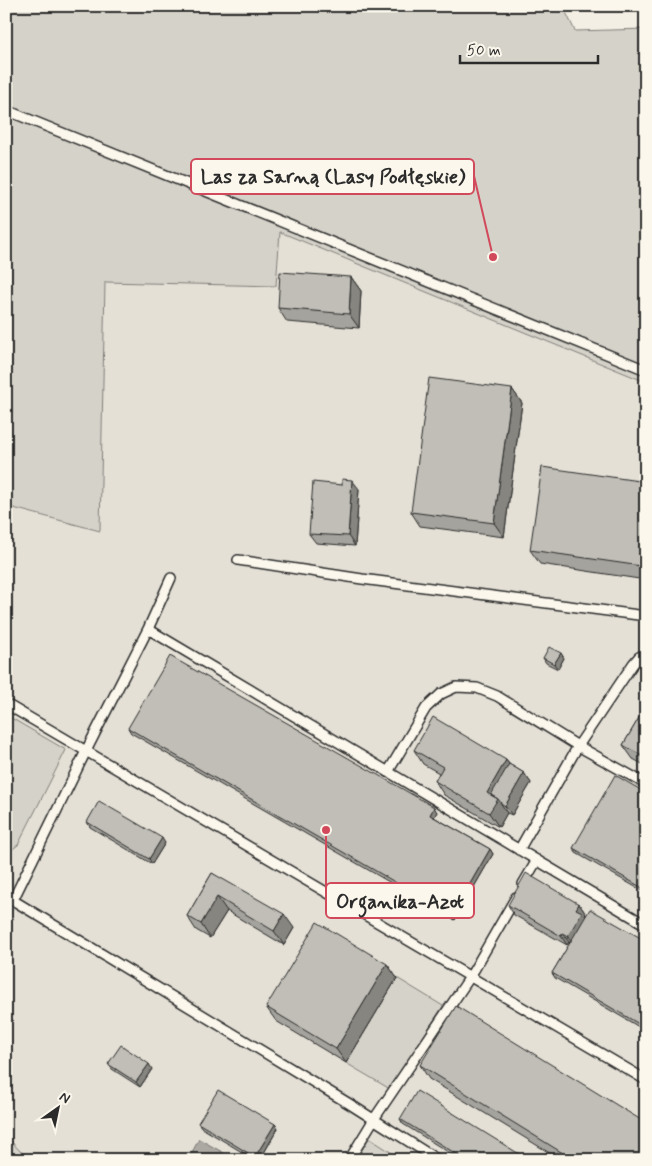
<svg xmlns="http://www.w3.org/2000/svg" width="652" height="1166" font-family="Mynerve,sans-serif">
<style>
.built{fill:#e4e0d6}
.green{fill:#d5d2c9;stroke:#807e7a}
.water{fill:#aca9a2;stroke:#787772}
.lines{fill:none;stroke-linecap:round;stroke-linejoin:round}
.stream{stroke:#787772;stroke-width:5.5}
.service-casing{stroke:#2b2b2b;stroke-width:12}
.service{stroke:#fbf7ec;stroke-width:9}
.wall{fill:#a5a39d;stroke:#2b2b2b}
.shaded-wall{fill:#86857f;stroke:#2b2b2b}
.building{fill:#c0beb6;stroke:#2b2b2b}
.leader{fill:none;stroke:#d1495b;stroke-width:2}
.callout-dot{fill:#d1495b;stroke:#fbf7ec;stroke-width:2}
.callout{fill:#fbf7ec;stroke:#d1495b;stroke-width:2}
.callout-label{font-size:20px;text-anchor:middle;font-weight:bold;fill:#2b2b2b}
</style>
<rect width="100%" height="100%" fill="#f3efe4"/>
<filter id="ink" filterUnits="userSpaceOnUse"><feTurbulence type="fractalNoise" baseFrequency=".02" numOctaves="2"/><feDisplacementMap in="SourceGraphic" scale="10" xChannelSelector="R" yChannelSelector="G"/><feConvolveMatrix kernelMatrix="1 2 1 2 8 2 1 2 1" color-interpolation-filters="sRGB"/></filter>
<g filter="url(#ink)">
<path class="built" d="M280,232L646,382V1160H33L21,1152L6,1136V506L100,531L105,282L275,286Z"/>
<path class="green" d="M6,6H563L575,31L646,29V382L280,232L276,286L105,282L100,531L6,506Z
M6,715L66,750L18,845L6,854Z
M397,978L443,1006L390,1089L346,1063Z
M6,1136L21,1152L33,1160H6Z
M369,1138L403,1160H356Z"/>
<path class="water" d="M199,1139L224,1153L220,1160H188Z"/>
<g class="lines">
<path class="stream" d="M6,1159L7,1160"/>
<g class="service-casing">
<path id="service" d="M6,110L646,370
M238,560L362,579L646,616
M148,629L171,578
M6,704L646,1080
M388,772L426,708L441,694L456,687L477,688L497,696L578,746L646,784
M519,850L578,746L633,664L639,657L646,654
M523,884L537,860
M6,896L348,1103L438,1160
M13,900L86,751L148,629L646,925
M349,1160L374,1119L470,977L516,897"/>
</g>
<use href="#service" class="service"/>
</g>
<path class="wall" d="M351,277L361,291L359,328L287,322L278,308Z
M512,389L522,403L504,537L420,526L411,512Z
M646,482V580L540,564L530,550Z
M359,489L355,546L316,543L309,534Z
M543,658H564L558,669L546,663Z
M646,706V766L633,759L623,745Z
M128,728L437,812L434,817L490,849L493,854L455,920L131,733Z
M414,750L506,760L509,764L524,773L531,783L512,815L507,813L499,827L444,795L435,781L439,773L423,764Z
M646,793V893L576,853L573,848Z
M87,822L165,843L152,864L90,827Z
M212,873L294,928L284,945L227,911L210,938L196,930L187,916Z
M579,904L586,914L585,915L586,917L646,941V1031L555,978L552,973L570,943L569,942L567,945L514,915L508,905Z
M387,964L397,978L346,1063L276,1021L266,1007Z
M108,1064L152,1069L140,1087L112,1069Z
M420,1065L646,1160H561L429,1079Z
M400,1119L529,1160H461L403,1124Z
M198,1123L275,1124L278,1128L260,1160H255L202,1128Z"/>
<path class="shaded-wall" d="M351,277L361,291L359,328L349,314Z
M512,389L522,403L504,537L494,523Z
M352,480L359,489L355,546L348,536Z
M646,531V574L641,566Z
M561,653L564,658L558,669L554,664Z
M506,760L516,774L500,802L507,813L499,827L489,813L487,793Z
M524,773L531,783L512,815L505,806Z
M434,807L437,812L433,819L430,815Z
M162,838L165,843L152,864L149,859Z
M490,849L493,854L455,920L452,915Z
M217,897L227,911L210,938L201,924Z
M579,904L586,914L585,915L589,922L574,946L568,936L576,909Z
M284,914L294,928L284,945L274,931Z
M562,933L569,942L567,945L561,936Z
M387,964L397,978L346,1063L336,1049Z
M149,1064L152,1069L140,1087L136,1082Z
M275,1124L278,1128L260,1160H257L255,1157Z"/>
<path class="building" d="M280,272L351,277L349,314L278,308Z
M429,378L512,389L494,523L411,512Z
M542,467L646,482V531L641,566L530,550Z
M342,479L352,480L348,536L309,534L313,482L342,485Z
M549,647L561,653L554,664L543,658Z
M170,656L434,807L430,815L490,849L452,915L128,728Z
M646,706V758L623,745Z
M433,717L506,760L487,793L498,799L489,813L435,781L443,767L414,750Z
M509,764L524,773L505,806L501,803L498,799L491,795Z
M615,775L646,793V890L573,848Z
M99,801L162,838L149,859L87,822Z
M212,873L284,914L274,931L217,897L201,924L187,916Z
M526,873L579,904L576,909L582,912L568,936L562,933L561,936L508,905Z
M590,909L646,941V1028L552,973Z
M317,922L387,964L336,1049L266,1007Z
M456,1006L646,1123V1160H574L420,1065Z
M121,1045L149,1064L136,1082L108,1064Z
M218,1090L275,1124L255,1157L198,1123Z
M417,1091L529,1160H466L400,1119Z"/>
</g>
<path class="leader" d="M493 257L474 176M326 830L326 901"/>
<g class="callout-dot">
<circle cx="493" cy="257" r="5"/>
<circle cx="326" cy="830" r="5"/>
</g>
<g class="callout">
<rect x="191" y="159" width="283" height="35" rx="5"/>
<rect x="326" y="883" width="148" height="35" rx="5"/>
</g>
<g class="callout-label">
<text x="333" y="183">Las za Sarną (Lasy Podłęskie)</text>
<text x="400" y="908">Organika-Azot</text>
</g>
<rect width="652" height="1166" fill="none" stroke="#fbf7ec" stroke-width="25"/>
<rect x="12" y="12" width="627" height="1141" fill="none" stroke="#2b2b2b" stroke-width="2" filter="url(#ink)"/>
<g transform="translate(58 1108) rotate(33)" stroke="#fbf7ec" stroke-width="4" paint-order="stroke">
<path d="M0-4L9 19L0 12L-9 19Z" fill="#2b2b2b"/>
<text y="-8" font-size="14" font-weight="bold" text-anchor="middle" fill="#2b2b2b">N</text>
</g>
<path d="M460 55v8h138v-8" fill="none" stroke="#2b2b2b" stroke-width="2.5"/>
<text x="467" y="55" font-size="15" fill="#2b2b2b" stroke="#fbf7ec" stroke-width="4" paint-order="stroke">50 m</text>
</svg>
